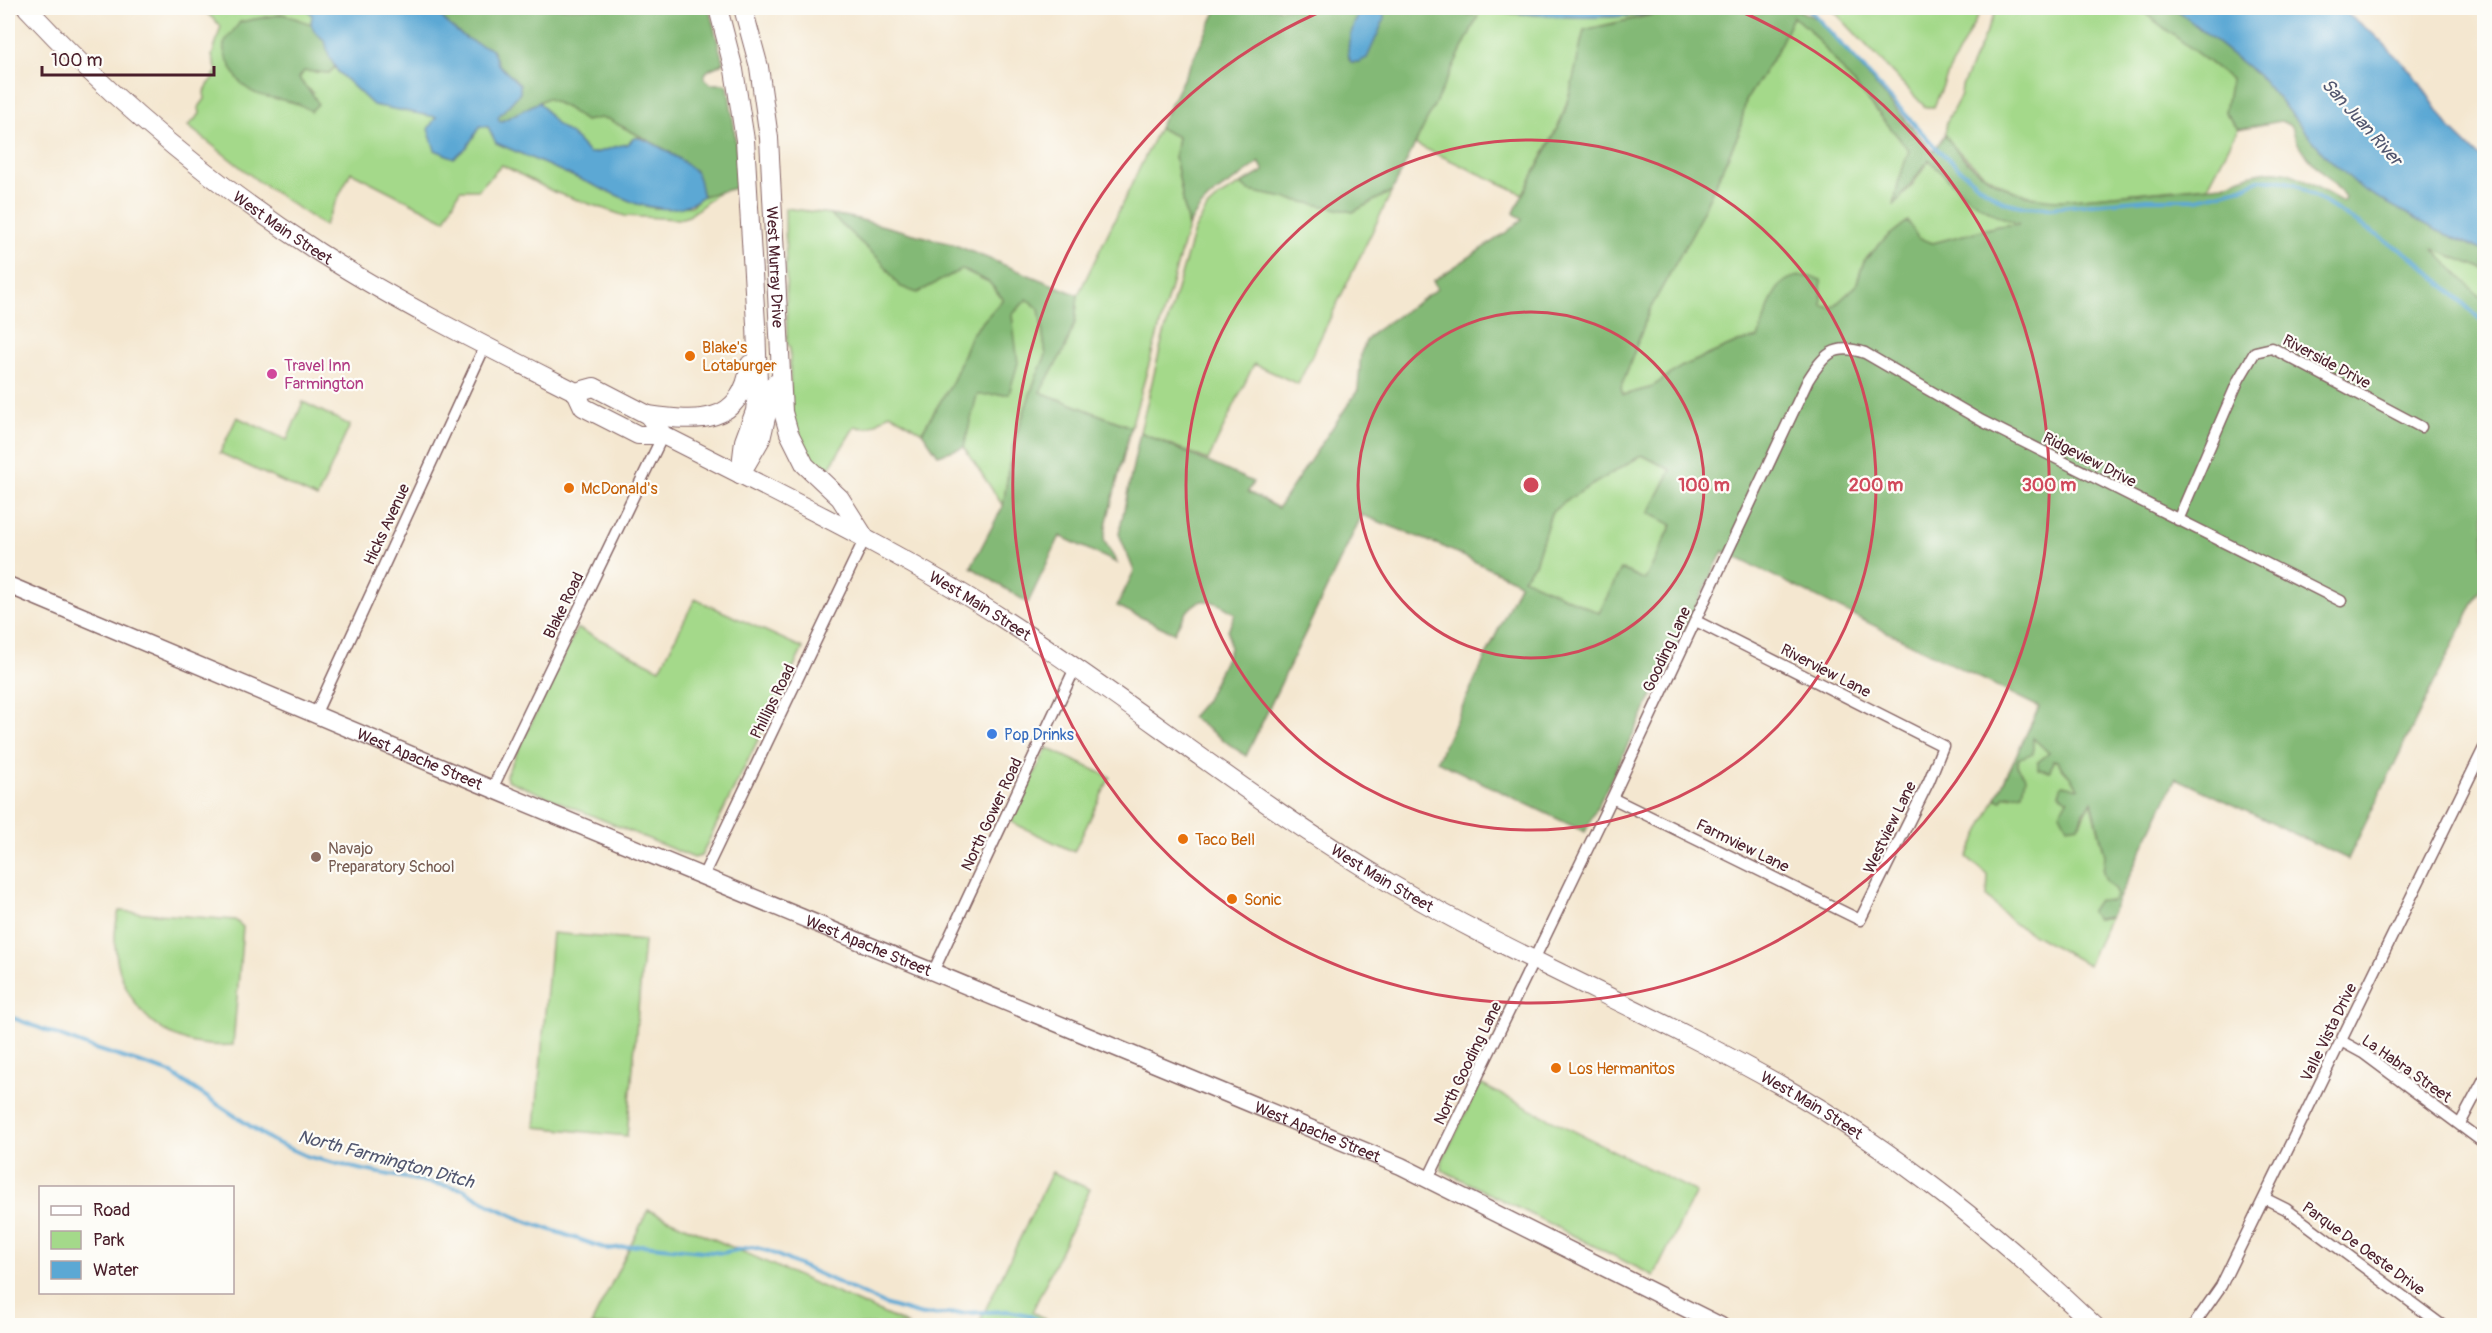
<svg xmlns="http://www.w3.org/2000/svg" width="2492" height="1333" font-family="Pangolin,sans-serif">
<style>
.green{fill:#a4d98a;stroke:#777c5a;stroke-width:1.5}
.forest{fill:#83b976;stroke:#666c50;stroke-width:1.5;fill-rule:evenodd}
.water{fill:#5ba8d4;stroke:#526480;stroke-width:1.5}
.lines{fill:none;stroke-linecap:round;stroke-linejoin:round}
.stream{stroke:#5ba8d4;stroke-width:4}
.minor-casing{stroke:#866565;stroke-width:13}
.secondary-casing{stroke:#866565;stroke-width:19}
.primary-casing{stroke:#866565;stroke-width:20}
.trunk-casing{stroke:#866565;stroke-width:20}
.minor{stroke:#fff;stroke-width:10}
.secondary{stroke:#fff;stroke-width:16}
.primary{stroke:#fff;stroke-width:18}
.trunk{stroke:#fff;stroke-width:18}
.ring{fill:none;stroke:#d1495b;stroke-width:3}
.food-dot{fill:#e8710a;stroke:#fdfcf7;stroke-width:2}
.hotel-dot{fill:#d1479c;stroke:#fdfcf7;stroke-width:2}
.shop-dot{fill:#3f7fe0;stroke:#fdfcf7;stroke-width:2}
.education-dot{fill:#8d6e63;stroke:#fdfcf7;stroke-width:2}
.labels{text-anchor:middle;stroke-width:4.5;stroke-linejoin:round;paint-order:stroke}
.street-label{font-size:16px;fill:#4a1f2b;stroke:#fdfcf7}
.food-label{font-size:16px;fill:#c56008;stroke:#fdfcf7;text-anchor:start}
.hotel-label{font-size:16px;fill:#b23c85;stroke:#fdfcf7;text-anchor:start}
.shop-label{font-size:16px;fill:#366cbe;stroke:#fdfcf7;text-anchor:start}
.education-label{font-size:16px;fill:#785e54;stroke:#fdfcf7;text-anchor:start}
.water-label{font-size:18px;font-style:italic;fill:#51566f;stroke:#fdfcf7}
.centre{fill:#d1495b;stroke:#fdfcf7;stroke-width:3}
.ring-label{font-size:18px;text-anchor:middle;font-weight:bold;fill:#d1495b;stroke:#fdfcf7;stroke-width:4.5;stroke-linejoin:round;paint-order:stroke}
</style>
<rect width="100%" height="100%" fill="#fdfcf7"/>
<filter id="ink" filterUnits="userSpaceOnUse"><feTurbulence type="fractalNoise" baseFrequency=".0167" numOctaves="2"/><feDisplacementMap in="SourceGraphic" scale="12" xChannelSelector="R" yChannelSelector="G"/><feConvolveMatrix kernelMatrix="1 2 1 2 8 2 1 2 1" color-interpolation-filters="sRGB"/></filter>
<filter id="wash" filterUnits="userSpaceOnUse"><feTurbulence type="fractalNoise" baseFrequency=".008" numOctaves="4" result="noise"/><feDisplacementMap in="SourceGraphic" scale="24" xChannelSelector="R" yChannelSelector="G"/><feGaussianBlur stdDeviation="1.35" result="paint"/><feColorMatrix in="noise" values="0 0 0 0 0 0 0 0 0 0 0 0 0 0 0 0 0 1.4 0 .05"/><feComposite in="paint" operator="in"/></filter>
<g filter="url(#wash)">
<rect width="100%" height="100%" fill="#f4e7d0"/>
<path class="green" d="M201,8H306L312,15L311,24L283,14L240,22L224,45L314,93L303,85L299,78L304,71L329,73L335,67L338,72L373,104L436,117L435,150L454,158L467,147L480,126L489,127L496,143L637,204L654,208L691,206L703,196L721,191L689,216L679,219L625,216L554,192L502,165L478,190H460L445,220L351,172L324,226L258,181L188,126L200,114L199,107L205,99L204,92L217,71L212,56L221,26Z
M1416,8H1463L1500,13L1559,16L1607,17L1653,14L1584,30L1573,83L1561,120L1523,194L1415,144L1478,16Z
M1831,8H1982L1949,71L1934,107H1925Z
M1997,8H2138L2232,80L2225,112L2238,129L2208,186L2062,200H2043L2015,192L1985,175L1953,146L1945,134L1947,121L1961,95L1962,86Z
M1793,17L1807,27L1909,150L1898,184L1895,204L1913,184L1929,160C1960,191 1978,209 2021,224L1998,226L1933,243L1918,239L1908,221L1886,238L1864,261L1856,286L1832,308L1822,306L1767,315L1758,338L1738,342L1681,367L1650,388L1623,395L1621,388L1649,311L1694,230L1739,133L1746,100L1775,55Z
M547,98L567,108L585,121L600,118L608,119L641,137L634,138L628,144C614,145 603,154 589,153L572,135L556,124L539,102Z
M1159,128L1178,137L1175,156L1188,227L1131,427L1040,392L1064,350L1075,323L1078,295Z
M1241,184L1249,191L1353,212L1392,191L1298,384L1254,364L1208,460L1140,432L1162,341L1194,231L1207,208L1220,196Z
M785,208L830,214L882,262L899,286L917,293L962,269L989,282L1003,300L971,335L953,381L922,432L890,413C878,422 870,432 855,426L826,473C787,441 790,394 790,348L787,343Z
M2431,248L2484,269V301Z
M1027,299L1039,308L1046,355L1035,380L1012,448L1003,506L964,447L976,395L1014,338L1012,315Z
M303,402L350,425L317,498L220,453L237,417L287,440Z
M1642,455L1671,470L1649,513L1672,524L1645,581L1621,569L1599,613L1522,578L1535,564L1551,513L1565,501Z
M695,599L803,648L701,856L694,858L507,780L506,775L577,628L660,669Z
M2032,737L2049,753L2038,762L2057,761L2080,789L2063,785L2059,794L2068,800L2067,805L2079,825L2091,801L2105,855L2103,872L2106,881L2114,889L2117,896L2097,919L2110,917L2088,965L2013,923L1987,897L1988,875L1967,857L1996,798L2001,801L2005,796H2011L2019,758L2025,756Z
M1047,748L1110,777L1074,852L1011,822Z
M119,911L235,920L243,927L233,1045C217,1046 203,1046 187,1041C133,1025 104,963 119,911Z
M552,933L644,941L627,1136L535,1127Z
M1480,1084L1696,1192L1654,1276L1442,1170V1161Z
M1052,1172L1090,1189L1032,1312L1056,1325H978Z
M648,1210L909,1325H591Z"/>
<path class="forest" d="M434,8H709L723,62C717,69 707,66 704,77L710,84H724L728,86L734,126L740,187L703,196L695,171L668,151L608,119L600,118L585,121L567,108L547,98L500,122L498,117L520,93V85L498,64L492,49C466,42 450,28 434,8Z
M1218,8H1364L1356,20L1349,59L1354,63L1379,8H1377H1416L1478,16L1392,191L1353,212L1249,191L1241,184L1264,171L1259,162C1231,187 1206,190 1188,227L1175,156L1178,137L1159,128Z
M1748,8H1794L1820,20L1933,152L1945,134C1969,174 2016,200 2062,200L2223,185C2286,157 2290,174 2343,202L2345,198C2328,172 2297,157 2292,126L2281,121L2238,129L2225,112L2231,79L2138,8H2174L2259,76L2326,156L2436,230L2484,251V269L2433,249L2484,301V581L2348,859L2176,778L2110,917L2097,919L2090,912L2098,900L2112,901L2117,896L2114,889L2106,881L2103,872L2105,855L2092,801L2083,813L2079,825L2067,827L2060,813L2068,800L2059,794L2062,785L2079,788L2057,761L2053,760L2050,772L2038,769V762L2049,753L2033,738V754L2019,758L2017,766L2026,778L2023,793L2005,796L2001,801L1996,798L2039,707L1723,551L1585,832L1437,761L1520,583L1444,547L1362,515L1246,756L1191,717L1206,700L1230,649L1228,630L1235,614C1202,589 1191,601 1174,633L1117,606L1134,571L1119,534L1140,432L1253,482L1248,492L1278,508L1358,390L1361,353L1366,341L1374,332L1437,289L1433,281L1504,234L1522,220L1514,213C1528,181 1547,152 1561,121C1573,92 1576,60 1584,30L1665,12ZM1793,17L1807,27L1909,150L1898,184L1894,206L1929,160L1967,197L1994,214L2019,224L1998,226L1933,243L1918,238L1908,221L1886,238L1864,261L1856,286L1832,308L1822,306L1821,280C1774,263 1771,305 1758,338L1738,342L1681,367L1650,388L1623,395L1621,388L1649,311L1694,230L1739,133L1746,100L1775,55ZM1642,455L1671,470L1649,513L1672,525L1645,580L1621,569L1599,613L1523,578L1535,564L1551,513L1565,501Z
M283,14L311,24C314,31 318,33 323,39C329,45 331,59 335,67L329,73L304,71L299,78C305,88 314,93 318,104L311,111C281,90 250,109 231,67C228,61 222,52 224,45C226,37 236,29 240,22Z
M830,214L854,218L955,245L1078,295L1075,322L1064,350L1040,392L1131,427L1107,521L1104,540L1117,563L1060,536L1028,603L971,567L1003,506L1012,448L1035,380L1046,355L1039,309L1027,299L1012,315L1018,363L1009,394L977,395L964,447L938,455L922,432L953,381L971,335L1003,299L989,282L962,269L917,293L899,286L882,262Z"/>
<path class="water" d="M306,8H434C450,28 466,42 492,49L498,64L520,85V93L498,117L500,122L539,102L556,124L572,135L589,153C603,154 614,145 628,144L634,138C646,136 688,163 696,173C701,179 700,189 703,196C682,213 662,210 637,204L496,143L488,127L480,126L467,147L454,158L435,150L428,129L436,117L373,105L338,72L329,56L325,41L314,31L311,24L312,15Z
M1364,8H1379L1384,15V20L1367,58L1359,62H1351C1343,48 1354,19 1364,8Z
M1463,8H1683C1611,24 1536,16 1463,8Z
M2174,8H2339L2371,32L2413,73L2449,127L2484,161V251L2436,230L2362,189L2326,156L2259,76Z"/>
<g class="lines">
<path class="stream" d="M1808,8L1938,150L1978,185L2004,202L2025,207L2050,208L2146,199H2197L2242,188L2258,180H2277L2295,184L2417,260L2484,323
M8,1016L92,1048L169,1072L271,1140L306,1156L359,1169L463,1189L490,1205L525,1221L607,1249L642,1245L722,1253L752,1247L768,1251L887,1305L922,1315L1009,1311L1028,1315L1048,1326"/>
</g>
</g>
<g filter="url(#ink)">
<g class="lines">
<g class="minor-casing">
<path id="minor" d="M2178,520L2239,379L2255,352L2272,348L2421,427
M315,715L485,346
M492,789L663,435
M1612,798L1860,920L1929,781L1943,746L1696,621
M703,876L865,538
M933,972L1075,668
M2341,1041L2363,1053L2484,1143
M2460,1124L2484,1079
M1428,1179L1614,794L1808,380C1824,355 1834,342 1865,353L1982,421L2341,601
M2264,1198L2286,1209L2443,1326
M2193,1326L2221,1286L2484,748"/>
</g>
<g class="secondary-casing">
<g id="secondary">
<path id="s1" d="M8,585L492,789L1401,1166L1721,1326"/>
</g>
</g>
<g class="primary-casing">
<g id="primary">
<path id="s2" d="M27,8C114,101 212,184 320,253C402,305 489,348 576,392L594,387L648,415L663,435L740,474"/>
<path d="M576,392L583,407L638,435H663"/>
</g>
</g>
<g class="trunk-casing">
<g id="trunk">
<path d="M718,8L734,70L745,140L756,324L758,383L755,411L744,441L740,474"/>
<path id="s3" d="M743,8L759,67L769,138L783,412L789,433L805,465L840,498L864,536"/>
<path d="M648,415C698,422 741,426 750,364"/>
<path d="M743,470L761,439L774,384"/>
<path id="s4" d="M740,474C831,520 922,566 1008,622C1137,706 1256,804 1388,882C1515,957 1653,1013 1782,1086C1897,1151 1999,1235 2095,1326"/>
</g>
</g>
<use href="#minor" class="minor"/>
<use href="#secondary" class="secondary"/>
<use href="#primary" class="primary"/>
<use href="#trunk" class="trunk"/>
</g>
</g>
<g class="ring">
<circle cx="1531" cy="485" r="173"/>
<circle cx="1531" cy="485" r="345"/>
<path d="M1733 8A518 518 0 1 1 1329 8"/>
</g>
<g class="food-dot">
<circle cx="690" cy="356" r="6"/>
<circle cx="569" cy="488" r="6"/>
<circle cx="1183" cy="839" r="6"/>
<circle cx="1232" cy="899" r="6"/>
<circle cx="1556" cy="1068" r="6"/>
</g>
<circle class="hotel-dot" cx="272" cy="374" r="6"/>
<circle class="shop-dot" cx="992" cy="734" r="6"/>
<circle class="education-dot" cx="316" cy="857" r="6"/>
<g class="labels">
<g class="street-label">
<text dy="6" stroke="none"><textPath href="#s2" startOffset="338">West Main Street</textPath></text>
<text dy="6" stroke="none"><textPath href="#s3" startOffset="262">West Murray Drive</textPath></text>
<text transform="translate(2327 361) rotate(28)" y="6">Riverside Drive</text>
<text transform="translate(2090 459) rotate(27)" y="6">Ridgeview Drive</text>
<text transform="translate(386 524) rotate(-65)" y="6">Hicks Avenue</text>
<text transform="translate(563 605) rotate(-64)" y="6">Blake Road</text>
<text dy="6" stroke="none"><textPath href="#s4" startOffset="274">West Main Street</textPath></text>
<text transform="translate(1666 649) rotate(-65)" y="6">Gooding Lane</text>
<text transform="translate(1826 670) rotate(27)" y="6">Riverview Lane</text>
<text transform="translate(772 701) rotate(-64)" y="6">Phillips Road</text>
<text dy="6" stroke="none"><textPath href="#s1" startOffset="447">West Apache Street</textPath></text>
<text transform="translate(991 814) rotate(-65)" y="6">North Gower Road</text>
<text transform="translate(1889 827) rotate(-64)" y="6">Westview Lane</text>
<text transform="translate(1743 845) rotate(26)" y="6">Farmview Lane</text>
<text dy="6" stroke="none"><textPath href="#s4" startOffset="760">West Main Street</textPath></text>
<text dy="6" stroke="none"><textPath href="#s1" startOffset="933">West Apache Street</textPath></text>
<text transform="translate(2328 1032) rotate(-64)" y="6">Valle Vista Drive</text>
<text transform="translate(1467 1063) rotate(-64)" y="6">North Gooding Lane</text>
<text transform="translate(2407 1068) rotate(35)" y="6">La Habra Street</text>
<text dy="6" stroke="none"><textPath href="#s4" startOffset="1246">West Main Street</textPath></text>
<text dy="6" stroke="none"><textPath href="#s1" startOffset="1419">West Apache Street</textPath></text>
<text transform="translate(2364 1248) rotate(36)" y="6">Parque De Oeste Drive</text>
</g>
<g class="food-label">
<text x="702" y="353">Blake's<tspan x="702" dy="18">Lotaburger</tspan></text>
<text x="581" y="494">McDonald's</text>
<text x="1195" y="845">Taco Bell</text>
<text x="1244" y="905">Sonic</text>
<text x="1568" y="1074">Los Hermanitos</text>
</g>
<g class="hotel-label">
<text x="284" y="371">Travel Inn<tspan x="284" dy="18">Farmington</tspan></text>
</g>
<g class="shop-label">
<text x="1004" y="740">Pop Drinks</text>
</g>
<g class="education-label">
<text x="328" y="854">Navajo<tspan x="328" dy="18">Preparatory School</tspan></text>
</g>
<g class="water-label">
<text transform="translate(2362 122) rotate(48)" y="6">San Juan River</text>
<text transform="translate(386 1159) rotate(15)" y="6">North Farmington Ditch</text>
</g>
</g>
<circle cx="1531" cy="485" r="9" class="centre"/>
<g class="ring-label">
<text x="1704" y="491">100 m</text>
<text x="1876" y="491">200 m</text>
<text x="2049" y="491">300 m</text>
</g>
<rect width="2492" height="1333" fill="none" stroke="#fdfcf7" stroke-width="30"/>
<rect x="39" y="1186" width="195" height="108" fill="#fdfcf7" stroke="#b5a4a5" stroke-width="1.5"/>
<rect x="51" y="1206" width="30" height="9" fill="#ffffff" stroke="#b5a4a5" stroke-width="1.5"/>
<text x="93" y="1216" font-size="18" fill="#4a1f2b">Road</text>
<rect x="51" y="1231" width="30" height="18" fill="#a4d98a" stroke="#b5a4a5" stroke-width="1.5"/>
<text x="93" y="1246" font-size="18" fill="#4a1f2b">Park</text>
<rect x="51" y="1261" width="30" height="18" fill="#5ba8d4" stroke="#b5a4a5" stroke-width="1.5"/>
<text x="93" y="1276" font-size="18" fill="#4a1f2b">Water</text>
<path d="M42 66v9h172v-9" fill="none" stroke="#4a1f2b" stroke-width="3"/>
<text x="51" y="66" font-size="18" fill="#4a1f2b" stroke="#fdfcf7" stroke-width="4.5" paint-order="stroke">100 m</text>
</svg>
